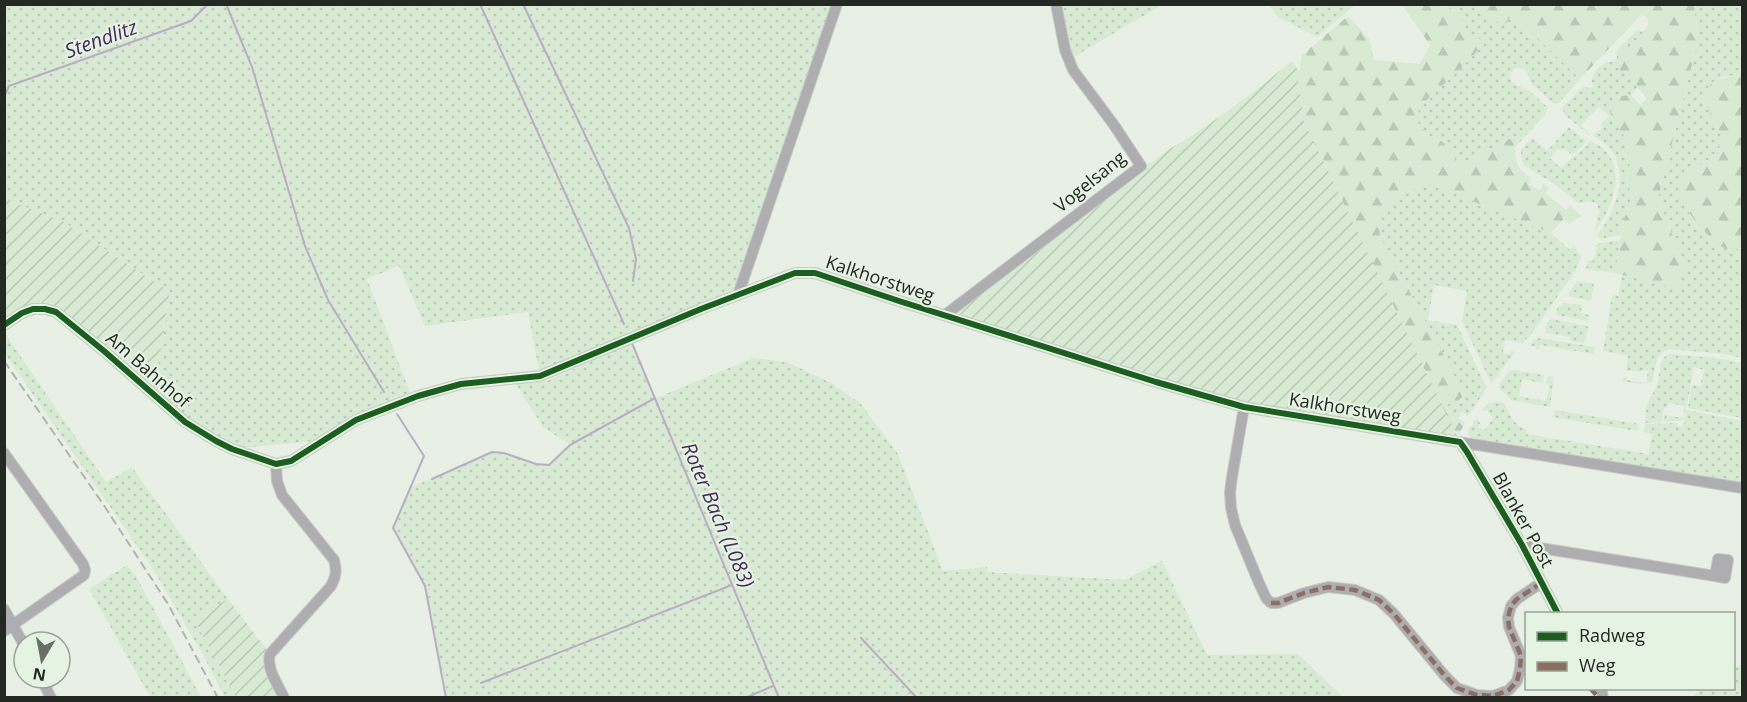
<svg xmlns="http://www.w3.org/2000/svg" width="1747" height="702" font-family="'Open Sans',sans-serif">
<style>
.grass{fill:url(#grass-dots)}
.forest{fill:url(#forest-firs)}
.garden{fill:url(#garden-furrows)}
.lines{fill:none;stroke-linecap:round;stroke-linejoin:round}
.stream{stroke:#baadc5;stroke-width:2}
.minor-casing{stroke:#c6cbc4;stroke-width:12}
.minor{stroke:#aeadb0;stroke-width:10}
.rail{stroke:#b2b4b3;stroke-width:2;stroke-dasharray:9 4.5;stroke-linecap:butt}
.quiet{stroke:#8d6e63;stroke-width:4.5;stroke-dasharray:9 4.5;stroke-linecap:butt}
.cycleway-casing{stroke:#e5f3e3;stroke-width:10}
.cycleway{stroke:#1b5e20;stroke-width:6}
.labels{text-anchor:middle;stroke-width:4.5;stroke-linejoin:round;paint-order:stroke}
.street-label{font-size:18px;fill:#242823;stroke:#e5f3e3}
.water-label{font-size:20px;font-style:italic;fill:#482a5d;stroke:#e5f3e3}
</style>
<defs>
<pattern id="grass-dots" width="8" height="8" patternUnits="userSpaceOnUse" patternTransform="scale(1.5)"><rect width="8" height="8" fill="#d8ead3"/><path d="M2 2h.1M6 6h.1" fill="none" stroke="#b9c9b5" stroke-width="1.8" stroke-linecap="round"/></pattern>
<pattern id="forest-firs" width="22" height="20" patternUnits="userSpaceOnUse" patternTransform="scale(1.5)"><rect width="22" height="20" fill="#d8ead3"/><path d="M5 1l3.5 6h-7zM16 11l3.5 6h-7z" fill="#b9c9b5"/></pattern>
<pattern id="garden-furrows" width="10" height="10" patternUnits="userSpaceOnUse" patternTransform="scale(1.5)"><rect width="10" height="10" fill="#d8ead3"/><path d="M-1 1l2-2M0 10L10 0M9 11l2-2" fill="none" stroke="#b9c9b5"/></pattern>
</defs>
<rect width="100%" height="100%" fill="#e8f0e6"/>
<path class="grass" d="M4,5H830L810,82L738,295L540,376L528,312L425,326L399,266L367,279L412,398L325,440L232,449L151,392L155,386L170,292L62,221L5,199Z
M1060,5H1162L1072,58L1069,49Z
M1269,5H1355L1317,37L1278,17Z
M1444,5H1478L1493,20L1513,14L1580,79L1559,103L1554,104L1531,83L1527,72L1522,68H1515L1510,74L1511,81L1516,85L1529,90L1547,107L1546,114L1515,147L1517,139L1515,136L1459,165L1443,142L1425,134L1418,123V112L1422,104L1458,71L1485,43L1467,31L1459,16Z
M1694,5H1742V70L1738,74L1719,78L1703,99L1723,138C1720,154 1700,168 1684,172L1739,250L1742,248V344L1740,352L1742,353V358L1724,354L1668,349C1654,355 1656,369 1652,382L1641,384L1621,381L1624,377H1627V380L1646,383L1648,371L1643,370L1640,372L1626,370L1628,356L1603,351L1612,295L1618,296L1622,274L1627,277H1680L1681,272L1686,269L1658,198L1698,41Z
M1637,30L1644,31L1631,47L1621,51L1623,73L1634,78L1638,88L1631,95L1621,96L1612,118L1626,139L1630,162L1627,183L1631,195L1630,209L1624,218L1621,235L1601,239L1597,237L1598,234C1620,205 1635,156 1593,136L1603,127L1601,124L1609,116L1599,107L1581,125L1590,135H1589L1565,115L1562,108L1582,87L1590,88L1593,86C1588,75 1602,60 1613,62L1617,58L1616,51Z
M1569,127L1586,141L1581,148L1572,155L1564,148L1561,151L1558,149L1550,158L1561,168C1570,158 1582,152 1590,141C1631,157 1616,206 1594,232L1599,212L1597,204C1589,199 1584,204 1577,202L1553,183L1524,166L1521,157V149L1532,138L1547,151Z
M1426,182L1551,233L1570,250L1574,246L1581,257L1576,270L1532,333L1523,343L1505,340L1503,353L1510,354V351L1515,352L1493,382L1491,383L1462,321L1467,291L1434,285L1428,320L1457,325L1487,388L1468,416L1463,412L1458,418L1465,423L1464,425L1452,418L1446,405L1380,236L1378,211Z
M1620,240L1615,273L1586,269L1588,261H1593L1597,248L1593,246L1601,243Z
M1577,281L1594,284L1591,301L1569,296V292Z
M1565,303L1582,305L1581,313L1589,315L1588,321L1557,315L1556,311L1558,307Z
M1551,319L1588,326L1585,343L1570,341V337L1546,333L1545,327L1549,320Z
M4,328L10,341L106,482L132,467L228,599L194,619L236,697H225L203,655L153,569L5,354Z
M1540,338L1595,347L1594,354L1540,345L1539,350L1537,349L1536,347L1530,345L1535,339Z
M632,343L656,398L753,358L787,362L831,383L860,403L898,454L943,571L987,567L988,572L1125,580L1162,561L1207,655L1298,654L1343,697H779L724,564L778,697H446L425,586L393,528L411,487L492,452C512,454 530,463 549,465L570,445L543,427L516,384L547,381Z
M1671,354L1717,358L1742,363V418L1688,408L1692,385L1700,386L1704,370L1694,367L1684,420L1663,422L1665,415L1683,418L1685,406L1668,403L1667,408H1664L1662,422L1645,423L1646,404L1648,405C1650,395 1653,395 1656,387C1662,376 1655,358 1671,354Z
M1514,370L1544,375L1543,383L1522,379L1519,396L1546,401L1550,384L1546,383L1548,376L1554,377L1550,407L1510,400L1507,395L1499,389L1500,383L1509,371Z
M1495,402L1504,403C1510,414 1513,425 1526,429V434L1649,454L1652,434L1643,432L1646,424L1678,423V426H1683L1687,410L1742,421V483L1487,443L1472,439L1468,434L1469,429L1477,418L1480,423L1478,427L1485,430L1493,418L1487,410L1482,411L1487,404Z
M1555,410L1639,424L1637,431L1552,417Z
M127,565L137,578L201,697H150L89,589Z
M1742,665V697H1693L1701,689L1734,688V667Z"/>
<path class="forest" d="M1402,5H1444L1459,16L1468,31L1485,43L1458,71L1422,104L1418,112V123L1425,134L1443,142L1459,165L1515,136L1517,139C1514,156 1514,169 1532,178L1529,185L1540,190L1543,183L1549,188L1545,193L1566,210L1570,205L1582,216L1569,224L1564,219L1551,233L1426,182L1378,211L1380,236L1463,392C1463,401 1454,403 1446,405L1452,418L1464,425L1459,434H1457L1451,425L1304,122L1298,79L1302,55L1348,16L1369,39L1374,60L1420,64L1430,45Z
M1478,5H1694L1698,41L1658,198L1686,269L1681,273V284L1678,287L1666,286L1615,273L1624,218L1630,209L1631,195L1627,183L1630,162L1626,139L1612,118L1610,111L1614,101L1621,96L1631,95L1640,105L1647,98L1638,88L1634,78L1623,73L1617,67L1618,58L1621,51L1631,47L1648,26V18L1642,14L1580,79L1513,15L1504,24L1493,20Z
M1742,70V248C1722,256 1708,235 1697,222C1691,215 1684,208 1681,199C1678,190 1679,180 1684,172C1700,168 1720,154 1723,138L1703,99C1712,70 1726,84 1742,70Z"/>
<path class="garden" d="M1292,61L1299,72L1298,79L1304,122L1460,442L1244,407L945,315L1141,166C1155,162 1157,157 1168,150C1212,124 1253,93 1292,61Z
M5,199L62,221L170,292L155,386L151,392L45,309L5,325Z
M228,599L270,654L284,697H236L194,619Z"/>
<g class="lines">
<path class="stream" d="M226,4L252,67L305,246L328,300L384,392
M480,4L624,324
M523,4L629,228L636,259L633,281
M4,97L9,86L191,21L208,4
M632,343L779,698
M397,414L424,456L393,528L425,586L446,698
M432,479L492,452L504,453L536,464L549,465L570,445L655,398
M861,638L917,698
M481,683L732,585
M745,698L773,686"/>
<g class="minor-casing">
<path id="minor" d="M738,295L837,4
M945,315L1141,166L1114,125L1073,70L1065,50L1056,4
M4,325L22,313L33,309H45L56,312L104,351L185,422L216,441L232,449L276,464L291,461L356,420L418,396L461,384L540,376L701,309L795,273H815L899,301L1156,382L1244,407L1742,488
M1244,407L1232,477L1230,492L1231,508L1235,525L1259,583L1266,598L1271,603H1278L1304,593L1328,587L1355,590L1379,600L1394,614L1445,676L1457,688L1477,695L1493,696L1509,690L1517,681L1520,669L1521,656L1509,627L1508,618L1511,606L1517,599L1541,583
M1460,442L1467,452L1522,545L1558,614
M4,453L83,564L85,570L84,575L4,631
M276,464L277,481L282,495L334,560C337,571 336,576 331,586L270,654C266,669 278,684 284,698
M1522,545L1715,576L1725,578L1728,560L1718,559L1715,576
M4,609L24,645
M41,678L51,698
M1601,688L1603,698"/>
</g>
<use href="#minor" class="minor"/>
<path class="rail" d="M4,361L103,504L168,604L218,698"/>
<path class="quiet" d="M1271,603H1278L1304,593L1328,587L1355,590L1379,600L1394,614L1445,676L1457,688L1477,695L1493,696L1509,690L1517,681L1520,669L1521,656L1509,627L1508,618L1511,606L1517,599L1541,583
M1590,688L1599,698"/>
<g class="cycleway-casing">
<path id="cycleway" d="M4,325L22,313L33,309H45L56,312L104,351L185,422L216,441L232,449L276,464L291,461L356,420L418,396L461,384L540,376L701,309L795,273H815L899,301L1156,382L1244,407L1460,442L1467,452L1522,545L1558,614"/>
</g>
<use href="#cycleway" class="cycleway"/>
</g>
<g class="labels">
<g class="street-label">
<text transform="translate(1090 182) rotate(-39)" y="6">Vogelsang</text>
<text transform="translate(880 279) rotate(18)" y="6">Kalkhorstweg</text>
<text transform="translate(148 370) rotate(41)" y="6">Am Bahnhof</text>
<text transform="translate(1345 408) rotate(9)" y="6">Kalkhorstweg</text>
<text transform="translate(1523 520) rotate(61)" y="6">Blanker Post</text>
</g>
<g class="water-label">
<text transform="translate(101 39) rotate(-20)" y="7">Stendlitz</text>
<text transform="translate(718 515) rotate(67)" y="7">Roter Bach (L083)</text>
</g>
</g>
<rect width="1747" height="702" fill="none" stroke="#242823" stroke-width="12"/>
<rect x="1525" y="612" width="210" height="78" fill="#e5f3e3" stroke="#98a296" stroke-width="1.5"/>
<rect x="1537" y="632" width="30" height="9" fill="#1b5e20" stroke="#98a296" stroke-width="1.5"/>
<text x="1579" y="642" font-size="18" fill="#242823">Radweg</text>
<rect x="1537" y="662" width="30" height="9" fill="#8d6e63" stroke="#98a296" stroke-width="1.5"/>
<text x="1579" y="672" font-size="18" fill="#242823">Weg</text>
<g transform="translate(42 660) rotate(190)"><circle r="28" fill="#e5f3e3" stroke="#98a296" stroke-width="1.5"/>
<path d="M0-4.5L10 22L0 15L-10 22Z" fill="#696e67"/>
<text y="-9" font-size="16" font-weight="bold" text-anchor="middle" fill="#242823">N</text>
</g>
</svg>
